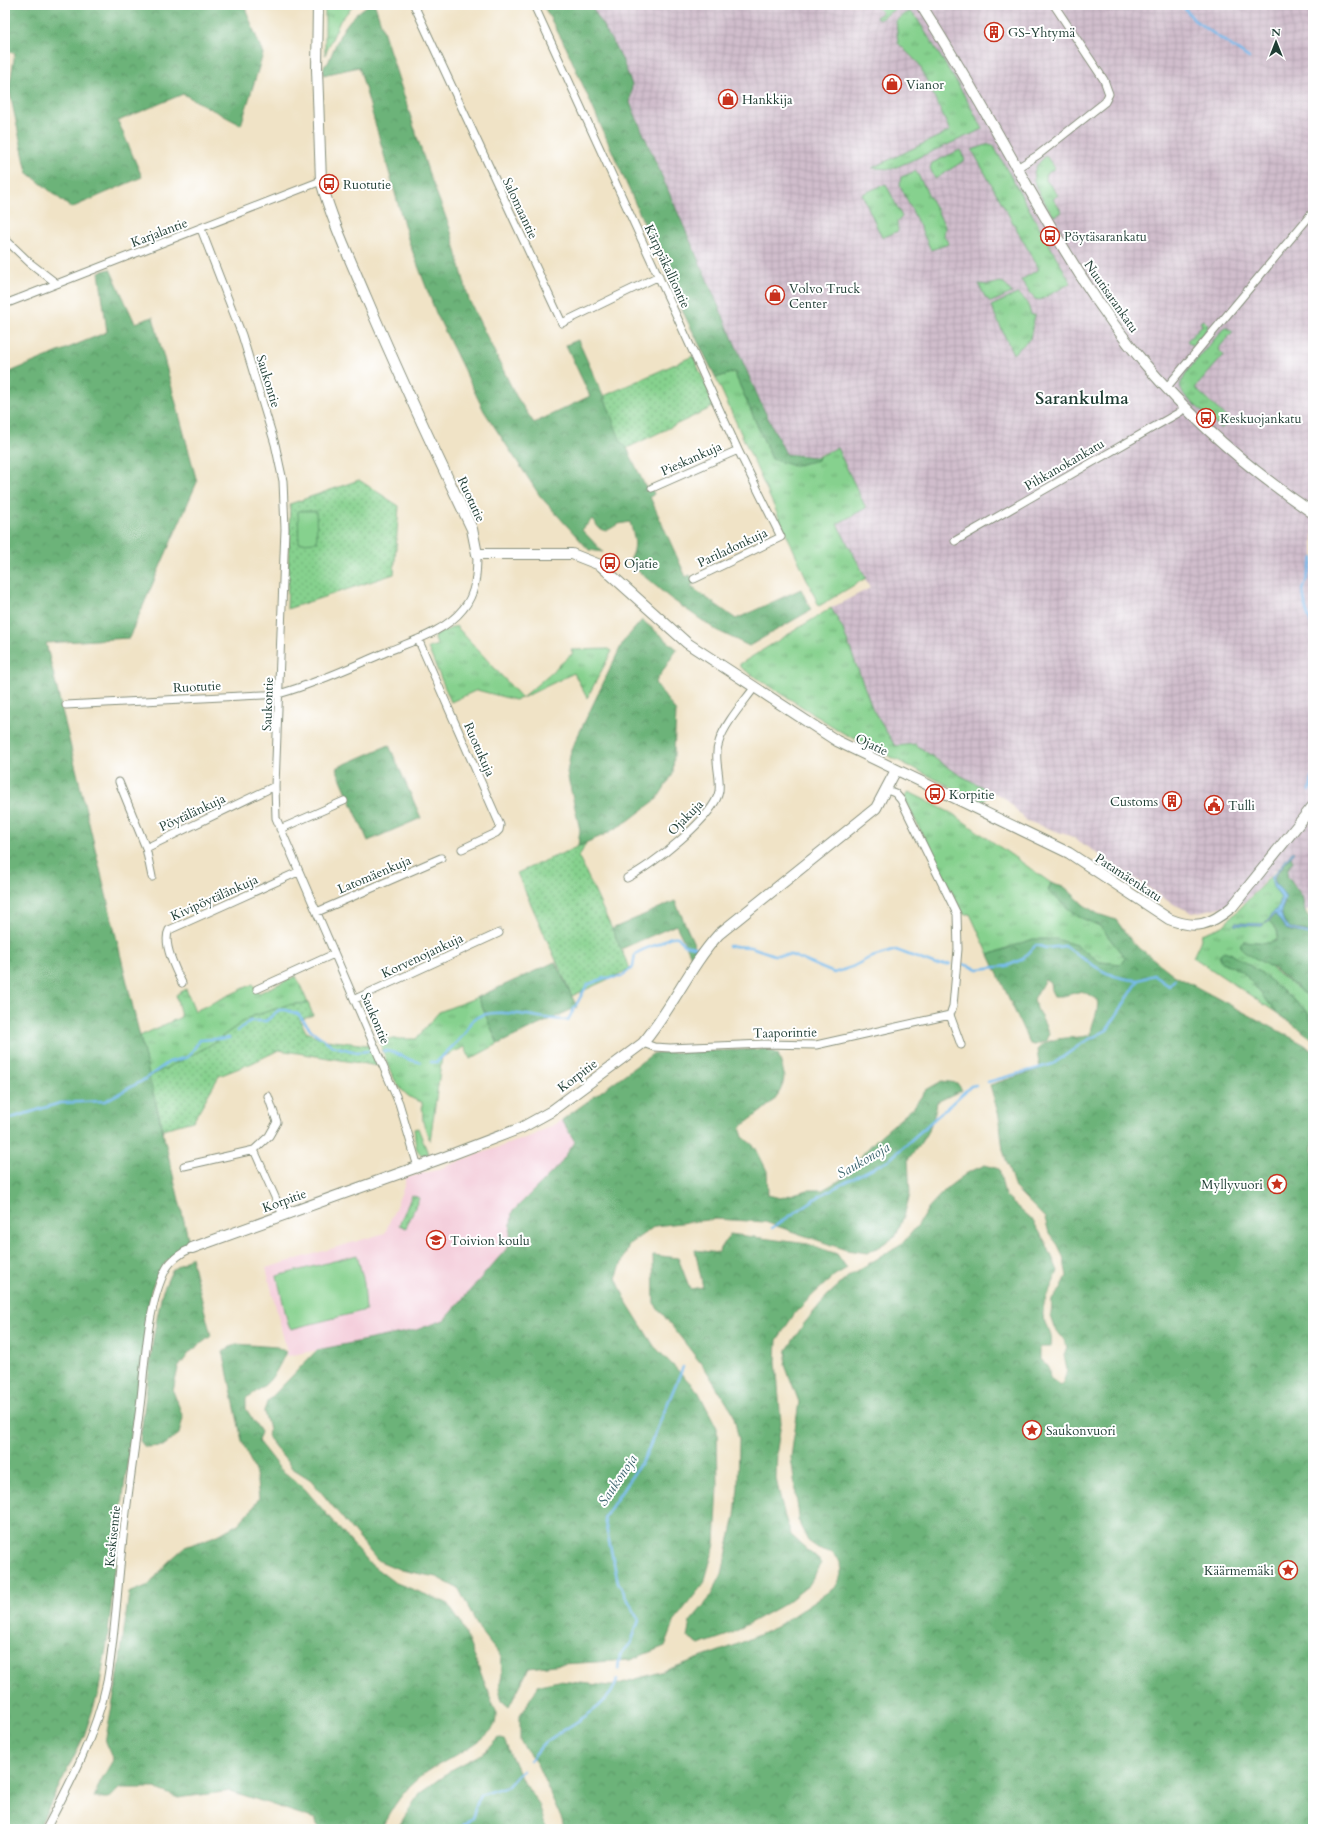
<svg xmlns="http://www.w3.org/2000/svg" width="1318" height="1834" font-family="Cardo,serif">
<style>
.built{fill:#f4cfdc}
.industrial{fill:url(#industrial-grid)}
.grass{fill:url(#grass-tufts);stroke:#528761}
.forest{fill:url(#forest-crowns);stroke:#467856}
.park{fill:url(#park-dots);stroke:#528761}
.garden{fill:#86d18e;stroke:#528761}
.water{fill:url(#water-ripples);stroke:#4b7c91}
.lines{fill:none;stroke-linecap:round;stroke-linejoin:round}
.stream{stroke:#77bcee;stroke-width:2.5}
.street-casing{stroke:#88907d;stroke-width:9}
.secondary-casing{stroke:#88907d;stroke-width:12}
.street{stroke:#fff;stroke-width:7}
.secondary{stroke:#fff;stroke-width:10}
.labels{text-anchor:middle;stroke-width:4;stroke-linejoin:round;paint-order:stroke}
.poi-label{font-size:13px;fill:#1f3d34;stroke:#fff;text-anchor:start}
.street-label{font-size:13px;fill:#1f3d34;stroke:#fff}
.water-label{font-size:14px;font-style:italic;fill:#39636c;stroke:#fff}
.district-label{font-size:17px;font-weight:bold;fill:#1f3d34;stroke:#fff}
</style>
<defs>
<pattern id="industrial-grid" width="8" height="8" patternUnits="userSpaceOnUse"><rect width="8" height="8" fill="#d0bdcc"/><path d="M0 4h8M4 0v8" fill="none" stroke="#b2a3b0"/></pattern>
<pattern id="grass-tufts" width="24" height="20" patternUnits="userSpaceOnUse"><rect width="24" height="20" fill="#86d18e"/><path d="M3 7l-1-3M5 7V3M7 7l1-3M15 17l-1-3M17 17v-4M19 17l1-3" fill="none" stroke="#6dab75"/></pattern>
<pattern id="forest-crowns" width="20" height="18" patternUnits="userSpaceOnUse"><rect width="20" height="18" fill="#6cb379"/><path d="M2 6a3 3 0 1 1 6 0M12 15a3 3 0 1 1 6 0" fill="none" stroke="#589364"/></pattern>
<pattern id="park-dots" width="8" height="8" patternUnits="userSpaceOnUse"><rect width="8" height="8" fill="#86d18e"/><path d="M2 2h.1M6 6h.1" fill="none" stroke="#6dab75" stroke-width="1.8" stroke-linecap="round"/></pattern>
<pattern id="water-ripples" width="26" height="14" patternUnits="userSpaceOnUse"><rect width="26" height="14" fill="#77bcee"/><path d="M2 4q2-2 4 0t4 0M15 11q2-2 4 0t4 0" fill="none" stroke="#619ac2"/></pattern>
</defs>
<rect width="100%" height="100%" fill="#fff"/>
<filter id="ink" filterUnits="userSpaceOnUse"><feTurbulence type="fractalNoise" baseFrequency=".025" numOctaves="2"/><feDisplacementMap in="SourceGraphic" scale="8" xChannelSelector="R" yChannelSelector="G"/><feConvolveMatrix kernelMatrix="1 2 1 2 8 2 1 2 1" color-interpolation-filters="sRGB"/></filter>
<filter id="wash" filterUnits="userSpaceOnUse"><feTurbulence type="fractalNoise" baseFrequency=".012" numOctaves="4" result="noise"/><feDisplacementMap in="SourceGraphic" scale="16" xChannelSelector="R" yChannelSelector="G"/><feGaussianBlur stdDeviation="0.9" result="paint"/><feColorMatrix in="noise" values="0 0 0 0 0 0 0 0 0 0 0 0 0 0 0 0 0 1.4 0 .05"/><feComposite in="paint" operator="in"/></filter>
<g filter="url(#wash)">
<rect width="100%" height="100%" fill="#f0e3c6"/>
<path class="built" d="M562,1120L575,1141L559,1165L512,1212L509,1246L443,1321L416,1330L288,1356L266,1268L385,1233L405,1184V1178L436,1170L476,1155L534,1135Z"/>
<path class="industrial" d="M591,5H1313V908L1305,911L1302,896L1287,876L1288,869L1293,861L1291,856L1294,852L1293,851L1245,902L1193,913L1171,903L1073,837L1027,821L1006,799L954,772L915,744L895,746L873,710L842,627L831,608L870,588L837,523L866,508L837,448L814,457L786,454L762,406L630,103L632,85Z"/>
<path class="grass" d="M325,5L353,6L340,21L325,55Z
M876,5H900L881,19H877L876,17L882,13Z
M910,12L916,17L960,88L983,129L892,169L872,168L950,131L919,64L898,43L896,21L904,14Z
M989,144L993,145L1071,283L1040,300L1035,299L1021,280L1039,269L972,150Z
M960,150L965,160L935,179L930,168L932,163Z
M1046,156L1055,168L1045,175L1046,180L1058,195L1053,199L1062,212L1056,216L1052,214C1040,193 1021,176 1046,156Z
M916,171L945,226L944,236L949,244L931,250L900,185L901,177Z
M886,184L902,217L897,222L898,231L882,238L862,194Z
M1000,282L1004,283L1012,293L991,302L985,297L979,284L988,285Z
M1017,294C1026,297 1029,307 1031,315H1035L1030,339L1013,354L991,306Z
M1203,320L1208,325L1207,329L1193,346L1187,341L1202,325L1200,322Z
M1225,327L1233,331L1218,349L1224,355L1195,388L1228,419L1227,423L1221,429L1183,394L1180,385L1188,370Z
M734,372L772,459L818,460L819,456L837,448L866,508L837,524L866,578L819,606L716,378Z
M831,608L842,627L873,710L895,746L915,744L954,772L986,789L988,795L983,803L843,733L740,667V664Z
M456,626L522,698L515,700L477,690L451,702L428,648L437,645L434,636Z
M608,649L612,651L587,698L574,673L522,698L573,653L571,650Z
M909,792L953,814L1051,883L1048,891L1077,916L1100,926L1125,958L1121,964L1100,962L1076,945L1009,947L989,955L970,914H963L907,804L904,797Z
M1271,876V879L1281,898L1279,906L1264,924L1235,923V925L1262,926L1269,921L1277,930L1278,939L1269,943L1243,941L1269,967L1313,1000V1023L1310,1020L1308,1012L1264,975L1230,953L1220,954V961L1243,972L1277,1013L1193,957L1200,942L1202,934L1223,926Z
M296,976L308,1003L287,1005L248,1018L209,1046L149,1077L140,1036L181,1017L176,995L186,989L195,1011L253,984L259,993Z
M478,997L498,1044L470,1059L465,1047L442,1057L430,1141L423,1122L422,1102C394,1096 388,1062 378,1039H416L439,1012Z
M418,1128L429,1156C413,1156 416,1141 414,1129Z"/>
<path class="forest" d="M5,5H244L263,54L241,125L183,94L118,121L142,177L71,208L27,172L9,89L15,53L5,51Z
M368,5H375L428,171L450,228L469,300L516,396L534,423L590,396L566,345L578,340L613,418L621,442L627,448L646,488L651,486L654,494L650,497L686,577L690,575L695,583L690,586L736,619L801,589L811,610L749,646L716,630L670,598L631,565L630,560C638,546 634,537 630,522L619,524L606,531L599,528L592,519L582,530L603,552L589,550L540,496L484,411L436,313L409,242L359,67L323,75L324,66L328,63C340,35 342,23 368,5Z
M543,5H591L622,59L632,85L630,103L762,406L786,454L814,457L819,456L818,460L793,466L772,459L734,372L716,378L685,316L566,47Z
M110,269L135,323L153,317L197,482L129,638L46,643L189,1242C168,1258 161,1265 151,1290L124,1488L107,1643L98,1694L84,1736L38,1829H5V374L107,332L99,272Z
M642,620L677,649L655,683L676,712L673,774L657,799L628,821L604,835L578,846L580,830L567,773L571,750L623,642Z
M389,745L421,818L368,841L336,768Z
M1291,856L1293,861L1288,869L1287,876L1302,896L1305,911L1313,924V934L1303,930L1289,929C1282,919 1279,913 1285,903L1274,878Z
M1051,883L1066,888L1084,905L1098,914L1116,920L1133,943L1174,975L1305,1045L1313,1052V1829H564L562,1820L537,1764L520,1741V1715L539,1685L559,1681L611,1686L661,1672L736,1645L776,1627L834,1588L841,1575L840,1562L832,1553L818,1548L808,1541L800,1525L791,1457L799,1402L785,1365L787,1350L803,1325L827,1296L851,1274L901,1245L918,1225L929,1207L947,1188L967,1173L985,1165L999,1169L1005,1196L1033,1221L1046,1243L1058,1271C1054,1283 1041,1303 1043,1315C1045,1329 1054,1332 1051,1347H1040V1360L1048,1365L1050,1378L1060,1385L1064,1381L1067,1370L1064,1355L1067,1347L1064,1340L1055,1328L1051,1316L1052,1300L1061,1288L1067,1276L1063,1256L1058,1245L1049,1233L1045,1218L1015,1188L1003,1150L999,1116L990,1085L1040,1069L1037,1050C1050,1034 1074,1040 1091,1035C1091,1022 1100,1012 1097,999L1082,991L1063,996H1054L1051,990L1050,982L1045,979L1034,999C1037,1012 1044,1021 1049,1034L1046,1041L1035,1045L1030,1044L989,955L1033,939H1056L1076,945L1100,962L1121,964L1125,958L1100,926L1077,916L1048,891Z
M675,901L698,953L693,960L676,925L621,949L612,929Z
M1275,914L1287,930L1308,935L1313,939V1000L1274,969L1246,953L1240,947L1241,943L1243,941L1269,943L1276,941C1281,932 1275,927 1269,921Z
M1224,951L1230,953L1264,975L1308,1012L1310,1020L1313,1023V1039L1277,1013L1243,972L1220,961V954Z
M555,962L577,1007L498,1044L478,997Z
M766,1049L778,1054C780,1060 783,1068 784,1075C784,1101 756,1113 740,1128L743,1137L755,1147L767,1171L768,1195L780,1198L807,1190H822L846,1177L859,1158L879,1137L913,1108L926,1090L942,1081L957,1083L962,1090L937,1102C933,1127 924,1140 908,1159L910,1194L904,1216L895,1237L868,1253L846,1250L765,1222L716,1219L655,1226L629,1244L616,1278L627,1303L654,1346L698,1391L717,1428L718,1486L715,1544L704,1583L675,1620L665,1646L630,1660L563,1664L529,1668L509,1707L502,1701L499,1689L502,1675L501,1657L481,1632L459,1589L436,1577L401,1570L377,1560L311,1480L292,1468L268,1438L269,1429L264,1412L267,1402L317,1350L416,1330L444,1320L509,1246L512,1212L559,1165L575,1142L562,1120L654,1053Z
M730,1234L808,1244L837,1254L847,1268L835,1275L815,1293L795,1313L777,1340L776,1361L781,1423L777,1449L776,1479L784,1514L791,1535L822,1563L809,1585L786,1603L728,1635L699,1645L687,1637L690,1622L709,1599L722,1574L735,1516L738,1487L739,1440L733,1413L706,1370L654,1303L653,1255L678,1258L690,1289L703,1287L695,1250L718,1253Z
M191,1257L211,1336L190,1352L178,1368L173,1391L183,1417L179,1434L163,1446L145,1447L140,1441L153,1339L162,1293L172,1270Z
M236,1344L277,1347L286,1352C274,1377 270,1384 246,1398V1409L261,1432L258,1441L280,1469L304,1488L369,1563L394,1582L447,1603L462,1625L496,1712C496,1716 496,1721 495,1724C488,1742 440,1762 424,1774C404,1788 392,1808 381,1829H319L315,1819L231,1791L178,1798L155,1788H120L109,1798H94L100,1782L113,1760L105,1742L118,1675L129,1593L149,1585L167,1563L185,1547L218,1535L238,1524L253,1508L259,1498L256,1474L242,1441L223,1351Z
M498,1738L504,1740L521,1778L539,1804L546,1829H397L419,1794L451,1770L485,1752Z"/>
<path class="park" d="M693,356L708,390L713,407L627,448L621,442L604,396Z
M359,480L399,506L394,574L287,609L290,504Z
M586,843L579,857L630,969L572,996L517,873Z
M308,1003L313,1015L300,1020L306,1032L326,1040L368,1045L378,1066L279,1050L252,1063L219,1076L193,1121L163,1129L149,1077L209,1046L248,1018L287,1005Z
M412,1195L419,1198L406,1228L399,1225Z"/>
<path class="garden" d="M298,511H316L317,542L299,543Z
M357,1255L364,1282L366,1310L291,1329L288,1324L277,1276Z"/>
<path class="water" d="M1293,851L1294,852L1274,876V881L1286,898L1281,911C1284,934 1296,927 1312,934L1313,939L1308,935L1286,929L1275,914L1262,926L1234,925L1235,923L1264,924L1279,906L1281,898L1273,887L1271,877Z"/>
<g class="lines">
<path class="stream" d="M1182,5L1194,20L1249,58
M1313,558L1303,591L1306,610L1313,629V651
M1310,790L1313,774
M728,946L751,947L774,955H791L834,973L852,967L869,958L896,950L936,965L950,964
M963,964L978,969L1007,966L1023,959L1036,945L1046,948L1065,946C1092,964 1106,979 1139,980
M237,1031L250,1021H266L279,1010H286L298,1014L312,1031L333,1046L356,1052L370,1051
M384,1051C397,1050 407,1062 420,1062
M431,1062H437C446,1052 457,1043 465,1033C468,1030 468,1025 471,1022C489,1002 544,1021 568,1020L587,985L604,978L621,977L633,967L635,954C643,949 650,947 658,944C668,940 667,936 678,937L684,945L700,948
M988,1082L1053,1064L1084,1042L1107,1030L1139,980L1154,975L1169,986L1175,979
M5,1120L60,1103L105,1101L142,1081L169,1062L188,1057L200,1040L229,1038
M772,1228L821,1195L890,1159L971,1086L976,1085
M618,1669L620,1655L631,1643L639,1620L618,1582L604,1518L646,1455L683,1367
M530,1761C535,1755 540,1747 546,1742C568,1725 610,1708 617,1680
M459,1829L472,1818L480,1795L508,1786L522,1770"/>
</g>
</g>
<g filter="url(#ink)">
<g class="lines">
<g class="street-casing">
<path id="street" d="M414,5L562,323L659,276
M534,5L738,450L781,537L694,579
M1017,168L1038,155L1105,102L1109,94L1104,80L1054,5
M201,229L242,335L275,444L283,481L285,529L275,786L276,818L399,1103L418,1167
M5,239L30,263L56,283
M5,304L321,181
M1167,387L1313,212
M652,488L738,450
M955,541L1180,412L1185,407
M418,639L500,825L499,830L496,833L462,849
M66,705L263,695C269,695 276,695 282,693C317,683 351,667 384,653C410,642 445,632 463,609C476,594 477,573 477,554
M119,782L146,848
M887,790L895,793L901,800L957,914L958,949L953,1006L950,1015L961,1045
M280,829L344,801
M152,877L146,848L275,786
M627,878C650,867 715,817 719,791C721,775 713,758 719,742C724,725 743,703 754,688
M317,912L441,858
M182,983C176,971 162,943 169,930L298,872
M257,989L334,954
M355,999L499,933
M643,1043L654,1047L670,1048L764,1044L816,1045L950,1015
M254,1150L269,1136L277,1122L268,1096
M184,1166L254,1150L283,1215
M46,1829C71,1782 96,1734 107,1682C115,1637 117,1592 122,1547C127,1498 135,1448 141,1398C145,1360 148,1303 166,1269C171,1260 182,1252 192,1248"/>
</g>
<g class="secondary-casing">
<path id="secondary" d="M318,5L317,69L321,181C332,221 350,259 366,297C399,375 435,452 472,529L477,554H572L600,565L687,643L837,741L1069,853L1169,919C1196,930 1210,925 1232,907L1313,806
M921,5C958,63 992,123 1025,182C1061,245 1098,309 1145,364C1194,421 1251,471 1313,513
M192,1248L445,1157L521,1128L550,1112L643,1043C672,1009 689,967 719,934L876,808L896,770"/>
</g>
<use href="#street" class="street"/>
<use href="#secondary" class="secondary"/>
</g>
</g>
<defs>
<g id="building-ring" transform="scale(1)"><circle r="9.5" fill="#fff" stroke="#c8321e" stroke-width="1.5"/><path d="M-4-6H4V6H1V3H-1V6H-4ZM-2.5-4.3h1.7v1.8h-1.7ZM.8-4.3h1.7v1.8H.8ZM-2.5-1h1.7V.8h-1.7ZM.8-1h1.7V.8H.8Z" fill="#c8321e"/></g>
<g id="shop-ring" transform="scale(1)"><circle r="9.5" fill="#fff" stroke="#c8321e" stroke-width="1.5"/><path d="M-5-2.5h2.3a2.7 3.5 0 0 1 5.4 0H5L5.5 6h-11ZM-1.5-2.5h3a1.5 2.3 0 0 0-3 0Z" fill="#c8321e"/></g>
<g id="bus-ring" transform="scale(1)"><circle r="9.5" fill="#fff" stroke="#c8321e" stroke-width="1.5"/><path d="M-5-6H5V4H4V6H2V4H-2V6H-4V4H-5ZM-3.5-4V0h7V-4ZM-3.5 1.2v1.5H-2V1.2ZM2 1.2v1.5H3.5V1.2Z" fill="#c8321e"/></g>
<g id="civic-ring" transform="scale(1)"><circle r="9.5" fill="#fff" stroke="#c8321e" stroke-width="1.5"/><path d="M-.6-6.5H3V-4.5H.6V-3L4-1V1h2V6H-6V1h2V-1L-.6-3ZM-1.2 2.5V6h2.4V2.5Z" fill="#c8321e"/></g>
<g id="sight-ring" transform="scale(1)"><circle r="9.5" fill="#fff" stroke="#c8321e" stroke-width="1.5"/><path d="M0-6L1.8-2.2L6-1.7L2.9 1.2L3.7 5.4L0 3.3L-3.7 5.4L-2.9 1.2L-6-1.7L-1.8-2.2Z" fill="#c8321e"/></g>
<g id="school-ring" transform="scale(1)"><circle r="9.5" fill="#fff" stroke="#c8321e" stroke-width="1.5"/><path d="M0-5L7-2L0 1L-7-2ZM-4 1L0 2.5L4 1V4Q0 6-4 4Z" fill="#c8321e"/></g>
</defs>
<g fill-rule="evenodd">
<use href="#building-ring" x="994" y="32"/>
<use href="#shop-ring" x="892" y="84"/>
<use href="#shop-ring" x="728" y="99"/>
<use href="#bus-ring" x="329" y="184"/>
<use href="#bus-ring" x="1050" y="236"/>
<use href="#shop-ring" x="775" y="295"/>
<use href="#bus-ring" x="1206" y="418"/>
<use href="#bus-ring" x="610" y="563"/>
<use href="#bus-ring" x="935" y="794"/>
<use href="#building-ring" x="1172" y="801"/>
<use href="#civic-ring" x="1214" y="805"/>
<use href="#sight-ring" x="1277" y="1184"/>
<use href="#school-ring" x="436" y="1240"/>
<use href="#sight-ring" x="1032" y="1430"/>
<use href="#sight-ring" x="1288" y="1570"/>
</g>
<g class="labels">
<g class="poi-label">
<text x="1008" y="37">GS-Yhtymä</text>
<text x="906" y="89">Vianor</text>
<text x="742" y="104">Hankkija</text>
<text x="343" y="189">Ruotutie</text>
<text x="1064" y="241">Pöytäsarankatu</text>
<text x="789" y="293">Volvo Truck<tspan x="789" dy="15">Center</tspan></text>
<text x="1220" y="423">Keskuojankatu</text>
<text x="624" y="568">Ojatie</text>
<text x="949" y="799">Korpitie</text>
<text x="1158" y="806" text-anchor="end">Customs</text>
<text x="1228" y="810">Tulli</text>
<text x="1263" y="1189" text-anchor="end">Myllyvuori</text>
<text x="450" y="1245">Toivion koulu</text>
<text x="1046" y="1435">Saukonvuori</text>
<text x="1274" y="1575" text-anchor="end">Käärmemäki</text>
</g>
<g class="street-label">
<text transform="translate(521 208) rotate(65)" y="5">Salomaantie</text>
<text transform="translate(159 232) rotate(-21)" y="5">Karjalantie</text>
<text transform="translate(668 266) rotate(65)" y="5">Kärppäkalliontie</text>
<text transform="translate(1112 296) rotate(55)" y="5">Nuutisarankatu</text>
<text transform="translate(269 381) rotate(73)" y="5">Saukontie</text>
<text transform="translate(691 458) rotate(-24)" y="5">Pieskankuja</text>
<text transform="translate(1064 464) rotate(-30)" y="5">Pihkanokankatu</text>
<text transform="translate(472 499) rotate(65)" y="5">Ruotutie</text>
<text transform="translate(732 547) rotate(-25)" y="5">Pariladonkuja</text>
<text transform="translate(197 686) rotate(-3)" y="5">Ruotutie</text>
<text transform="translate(267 704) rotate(-88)" y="5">Saukontie</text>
<text transform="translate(872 744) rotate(25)" y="5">Ojatie</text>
<text transform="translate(480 749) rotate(66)" y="5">Ruotukuja</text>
<text transform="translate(192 812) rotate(-25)" y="5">Pöytälänkuja</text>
<text transform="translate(685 817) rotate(-45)" y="5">Ojakuja</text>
<text transform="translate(374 874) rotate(-23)" y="5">Latomäenkuja</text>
<text transform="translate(1129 877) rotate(33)" y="5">Patamäenkatu</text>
<text transform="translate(214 897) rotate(-24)" y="5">Kivipöytälänkuja</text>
<text transform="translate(422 955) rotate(-25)" y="5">Korvenojankuja</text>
<text transform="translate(376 1018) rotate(67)" y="5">Saukontie</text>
<text transform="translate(785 1032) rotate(-1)" y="5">Taaporintie</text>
<text transform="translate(577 1075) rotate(-37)" y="5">Korpitie</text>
<text transform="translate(284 1200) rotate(-20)" y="5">Korpitie</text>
<text transform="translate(112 1536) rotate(-84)" y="5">Keskisentie</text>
</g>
<g class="water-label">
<text transform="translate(863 1160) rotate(-30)" y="5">Saukonoja</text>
<text transform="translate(617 1480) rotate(-56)" y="5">Saukonoja</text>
</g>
<g class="district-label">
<text x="1082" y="404">Sarankulma</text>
</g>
</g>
<rect width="1318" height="1834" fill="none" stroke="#fff" stroke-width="20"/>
<g transform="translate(1276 42)" stroke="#ffffff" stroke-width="3" paint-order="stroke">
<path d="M0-3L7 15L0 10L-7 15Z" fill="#1f3d34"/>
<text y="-6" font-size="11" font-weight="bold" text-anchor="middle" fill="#1f3d34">N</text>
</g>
</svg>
